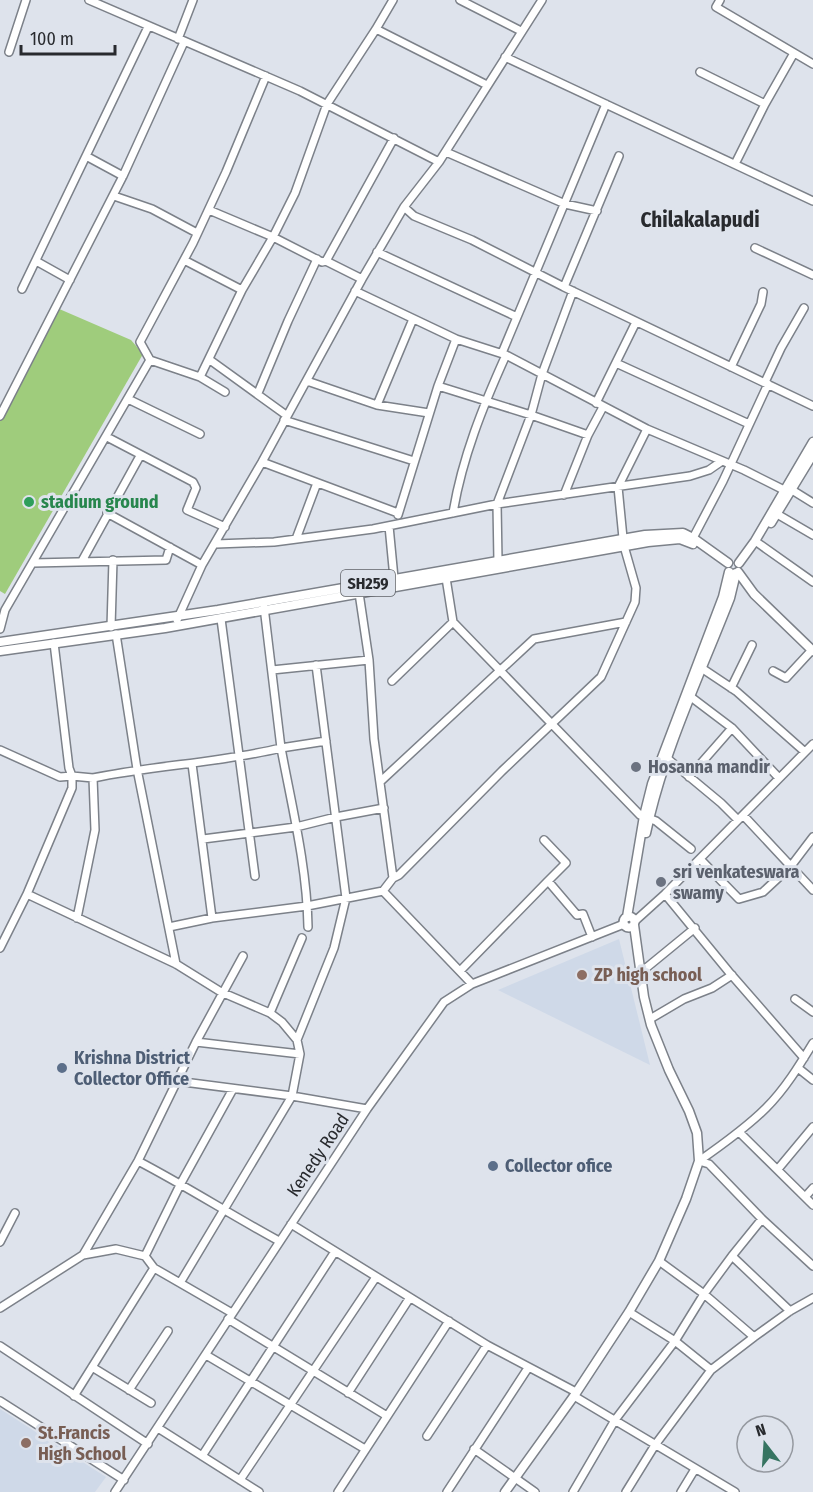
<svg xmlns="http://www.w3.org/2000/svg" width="813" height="1492" font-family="'Fira Sans Condensed',sans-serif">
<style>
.built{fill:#cfd9e8}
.green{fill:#9fcc7c}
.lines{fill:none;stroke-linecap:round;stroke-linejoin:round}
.minor-casing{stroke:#7c8189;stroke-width:10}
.major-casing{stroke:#7c8189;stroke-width:11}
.minor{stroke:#fff;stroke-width:7}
.major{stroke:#fff;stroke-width:8}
.leisure-dot{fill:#2e9e5b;stroke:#dee3ec;stroke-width:2}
.worship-dot{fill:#6b7280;stroke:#dee3ec;stroke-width:2}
.education-dot{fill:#8d6e63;stroke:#dee3ec;stroke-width:2}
.service-dot{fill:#5c6f8a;stroke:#dee3ec;stroke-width:2}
.labels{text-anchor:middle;stroke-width:6;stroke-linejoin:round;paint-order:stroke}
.shield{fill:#dee3ec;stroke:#5f6267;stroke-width:1.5}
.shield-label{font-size:16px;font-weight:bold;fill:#282a2e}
.leisure-label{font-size:18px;font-weight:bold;fill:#27864d;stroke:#dee3ec;text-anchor:start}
.worship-label{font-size:18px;font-weight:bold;fill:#5b616d;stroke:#dee3ec;text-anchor:start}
.education-label{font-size:18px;font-weight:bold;fill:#785e54;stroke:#dee3ec;text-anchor:start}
.service-label{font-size:18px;font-weight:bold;fill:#4e5e75;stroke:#dee3ec;text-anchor:start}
.street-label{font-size:18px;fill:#282a2e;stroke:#dee3ec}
.quarter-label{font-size:21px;font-weight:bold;fill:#282a2e;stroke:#dee3ec}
</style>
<rect width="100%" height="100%" fill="#dee3ec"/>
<path class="built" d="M619,939L650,1065L498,990Z
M0,1409L106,1477L95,1492H0Z"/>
<path class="green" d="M57,308L131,340L143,354L5,594L0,591V413Z"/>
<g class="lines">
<g class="minor-casing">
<path id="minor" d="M89,0L300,91L439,162L404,207L362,279L262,462L202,565L177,620
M460,0L521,31
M720,0L716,7L813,64
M376,29L487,85
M178,39L193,0
M9,52L26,0
M505,57L813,201
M700,72L765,104
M446,152L565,204L597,211
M86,156L123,176
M439,162L542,0
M735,164L765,104L794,53
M114,196L152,209L197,233
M404,207L414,216L472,240L564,287L813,406
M209,210L273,237L322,262L326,261L394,138
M755,248L813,275
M377,252L517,317
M184,260L242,290
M36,261L70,280
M326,261L362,279
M564,287L619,156
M22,289L148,27
M355,291L456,339L506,355L647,429L744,470L784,490
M456,339L438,386L531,415L588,435
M502,353L606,104
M150,360L200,377L242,290L273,237L295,193L327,104L376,29L393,0
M210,360L286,415
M616,363L749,424
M731,367L761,304L763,292
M200,377L225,392
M307,381L377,405L429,413
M765,382L781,348L804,308
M258,393L288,321L317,259
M128,399L200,434
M596,403L636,322
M377,405L413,319
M0,416L123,176L184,42
M284,420L414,461
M107,437L193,482L196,488L187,510L225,527
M262,462L398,513
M792,490L813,503
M564,495L588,435L603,407
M107,513L202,565
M453,513C462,458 483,406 506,355
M777,514L813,535
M398,515L438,386
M389,526L394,578
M623,538L618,487L647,429
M693,538L723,481L768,384
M296,539L317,483
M758,543L813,582
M216,544L274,542L373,529L497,504L690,476L709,470L722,461
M82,561L140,456
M498,561L497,504L531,415L542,374L573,291
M33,563L166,560L170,547
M446,578L453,622L640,815L656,821L691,849
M221,619L255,876
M111,627L113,560
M0,629L5,610L150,360L140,342L193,243L226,172L266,76
M116,634L137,769L176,964
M54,643L69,768L72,776L93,778L95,830L77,918
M703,669L736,691L805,752
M272,670L369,660L359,593
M773,671L786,678L812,650
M392,681L453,622
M731,688L752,645
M691,697L732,728L779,778
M0,750L60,777L72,776V788L27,894L0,948
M668,759L721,803L738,820
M192,764L212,918
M689,777L732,728
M93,778C156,765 219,763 281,748L264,607
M381,781L534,639L626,622
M743,815L813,890
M203,839L296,827L336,817L384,808
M544,840L566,863L548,881L577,915L583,914L592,937
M700,859L739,899L763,892L791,866L813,837
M393,878L399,875L502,771L601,677L635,602L636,588L624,546
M383,891L472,984
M27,894L176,964L221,992L270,1013L282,1022L297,1040L300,1054L292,1096L367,1109
M665,894L729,972L804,1058
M635,921L665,894L813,744
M169,927L212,918L307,906L383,891L393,878L374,739L369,660
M308,927C307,867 292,807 281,748L326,741
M460,971L548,881
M640,973L695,928
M795,999L813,1012
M270,1013L302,938
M650,1019L684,999L712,988L732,975
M297,1040L334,948L346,898L316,665
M196,1042L300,1054
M798,1068L813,1080
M176,1081L292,1096L180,1283
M739,1132L813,1205
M138,1161C186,1186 231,1215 279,1241
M699,1161C722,1145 746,1128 766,1108C785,1089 799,1066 813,1043
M699,1161L709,1164L762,1219L813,1266
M778,1169L813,1127
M805,1197L813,1188
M762,1219L732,1256L790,1311
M291,1224L487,1345L576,1392
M0,1242L15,1213
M83,1255L138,1161L196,1042L243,956
M145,1256L181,1183L233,1089
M659,1261L704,1294L732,1256
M0,1308L83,1255L116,1249L145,1256L154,1268L232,1313
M629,1312L675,1341L704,1294L754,1337
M228,1319L387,1416
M0,1346L148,1444
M206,1355L365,1449
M92,1367L151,1403
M129,1390L168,1331
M348,1393L409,1299
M74,1396L154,1268
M574,1396L735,1492
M0,1401L124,1480
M158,1428L259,1492
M427,1436L487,1345
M474,1449L535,1492
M202,1456L334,1253
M240,1480L376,1277
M115,1492L367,1109L444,1002L472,984L624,924
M338,1492L449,1321
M447,1492L528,1368
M573,1492L615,1420L675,1341L711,1370
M626,1492L655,1445L711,1370L754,1337L790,1311L813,1298
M681,1492L695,1469"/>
</g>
<g class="major-casing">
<path id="major" d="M771,523L813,454
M739,563L755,541L813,442
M738,572L754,594L813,651
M0,642L218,610L645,535L683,533L693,538L728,563
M0,651L165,628L648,542L680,539L693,544
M646,833C663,752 700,675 730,598L736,573
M623.5 922a5.5 5.5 0 1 1 11 0a5.5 5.5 0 1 1-11 0Z
M627,917L644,816L652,784L723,597L729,572
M505,1492L574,1396L629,1312L659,1261L686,1199L699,1161L697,1133L689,1111L669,1070L651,1025L644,997L634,925"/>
</g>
<use href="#minor" class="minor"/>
<use href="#major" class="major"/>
</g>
<circle class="leisure-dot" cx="29" cy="502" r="6"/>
<g class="worship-dot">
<circle cx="636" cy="767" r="6"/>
<circle cx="661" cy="882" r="6"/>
</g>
<g class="education-dot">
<circle cx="582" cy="975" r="6"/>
<circle cx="26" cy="1443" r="6"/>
</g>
<g class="service-dot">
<circle cx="62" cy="1068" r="6"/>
<circle cx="493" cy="1166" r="6"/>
</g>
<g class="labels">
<rect class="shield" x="341" y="570" width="54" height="26" rx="4.5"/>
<g class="shield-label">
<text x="368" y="589">SH259</text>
</g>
<g class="leisure-label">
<text x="41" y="508">stadium ground</text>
</g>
<g class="worship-label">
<text x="648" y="773">Hosanna mandir</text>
<text x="673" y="878">sri venkateswara<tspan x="673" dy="21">swamy</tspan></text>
</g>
<g class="education-label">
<text x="594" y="981">ZP high school</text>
<text x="38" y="1439">St.Francis<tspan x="38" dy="21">High School</tspan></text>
</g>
<g class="service-label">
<text x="74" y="1064">Krishna District<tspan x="74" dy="21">Collector Office</tspan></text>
<text x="505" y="1172">Collector ofice</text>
</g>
<g class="street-label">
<text transform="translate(318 1155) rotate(-56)" y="6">Kenedy Road</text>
</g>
<g class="quarter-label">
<text x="700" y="227">Chilakalapudi</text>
</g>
</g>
<g transform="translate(765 1444) rotate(343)"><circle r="28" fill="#dee3ec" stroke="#9599a0" stroke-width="1.5"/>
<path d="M0-4.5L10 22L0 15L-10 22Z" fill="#367461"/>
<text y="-9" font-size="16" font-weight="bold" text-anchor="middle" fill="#282a2e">N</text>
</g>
<path d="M21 45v9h94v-9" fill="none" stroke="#282a2e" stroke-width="3"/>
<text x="30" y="45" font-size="18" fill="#282a2e" stroke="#dee3ec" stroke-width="4.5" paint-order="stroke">100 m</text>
</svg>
